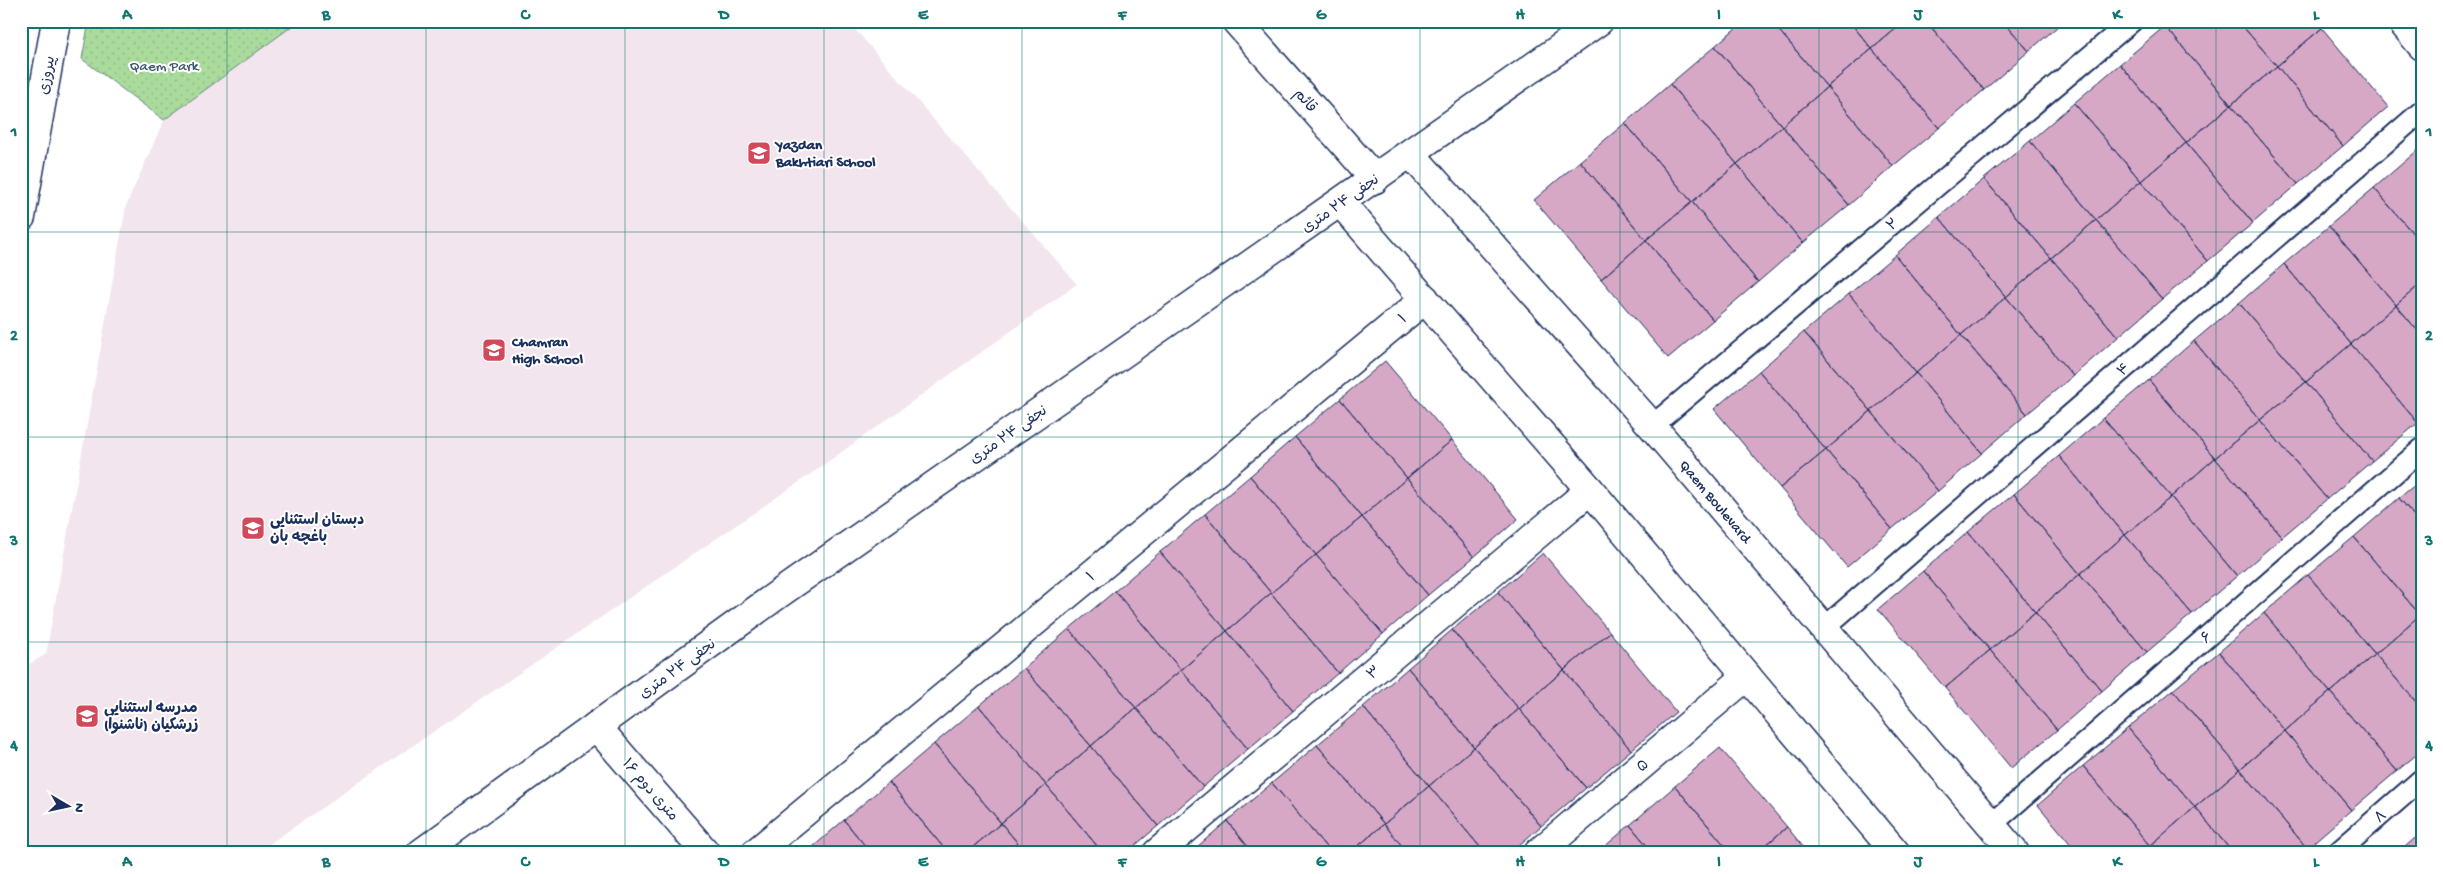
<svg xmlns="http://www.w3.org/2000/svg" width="2443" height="874" font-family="'Gochi Hand','Playpen Sans Arabic',sans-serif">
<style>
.built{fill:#f3e5ee}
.park{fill:url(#park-dots);stroke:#62857d}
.building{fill:#d7a7c6;stroke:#1b2f5e}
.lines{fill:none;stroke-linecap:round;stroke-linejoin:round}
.service-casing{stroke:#1b2f5e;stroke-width:24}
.minor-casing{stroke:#1b2f5e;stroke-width:31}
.tertiary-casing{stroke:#1b2f5e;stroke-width:31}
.service{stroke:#fff;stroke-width:20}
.minor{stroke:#fff;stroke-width:28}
.tertiary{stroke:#fff;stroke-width:28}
.grid{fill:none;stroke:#0f766e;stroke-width:1;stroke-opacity:0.55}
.labels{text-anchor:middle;stroke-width:4;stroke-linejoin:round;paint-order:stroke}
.park-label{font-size:15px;fill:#3f5a6e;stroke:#fff}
.street-label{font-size:15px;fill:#1b2f5e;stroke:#fff}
.poi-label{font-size:15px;font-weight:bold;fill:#1b2f5e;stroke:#fff;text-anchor:start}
.neatline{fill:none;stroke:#0f766e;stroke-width:2}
.grid-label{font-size:16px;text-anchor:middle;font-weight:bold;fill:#0f766e}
</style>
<defs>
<pattern id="park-dots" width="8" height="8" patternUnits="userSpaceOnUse" patternTransform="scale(1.25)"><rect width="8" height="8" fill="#aadb9c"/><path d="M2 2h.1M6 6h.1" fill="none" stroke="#92bc89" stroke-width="1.8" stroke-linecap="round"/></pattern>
</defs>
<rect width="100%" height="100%" fill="#fff"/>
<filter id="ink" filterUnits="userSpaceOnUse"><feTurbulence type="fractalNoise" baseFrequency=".02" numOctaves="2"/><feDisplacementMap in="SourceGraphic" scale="10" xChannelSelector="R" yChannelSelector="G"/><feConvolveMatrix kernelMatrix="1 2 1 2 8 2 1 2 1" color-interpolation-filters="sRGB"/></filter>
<g filter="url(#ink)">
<path class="built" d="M299,21H848L1077,284L808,476L256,853H21V669L46,654L126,206L164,120Z"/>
<path class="park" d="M89,21H299L164,120L82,59Z"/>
<path class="building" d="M1744,21H1771L1827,87L1782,126L1715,46Z
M1771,21H1849L1872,49L1827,87Z
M1849,21H1905L1872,49Z
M1905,21H1926L1984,90L1939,128L1872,49Z
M1926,21H2003L2029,51L1984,90Z
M2003,21H2064L2029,51Z
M2170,21H2238L2277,66L2231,105L2165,26Z
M2238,21H2316L2322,28L2277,66Z
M2165,26L2231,105L2186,143L2120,64Z
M2322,28L2388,107L2343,146L2277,66Z
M1715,46L1782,126L1737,164L1670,84Z
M1872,49L1939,128L1893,166L1827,87Z
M2120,64L2186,143L2141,181L2074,103Z
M2277,66L2343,146L2298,184L2231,105Z
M1670,84L1737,164L1692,202L1625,123Z
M1827,87L1893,166L1849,205L1782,126Z
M2074,103L2141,181L2096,220L2030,141Z
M2231,105L2298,184L2253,223L2186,143Z
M1625,123L1692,202L1646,240L1580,161Z
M1782,126L1849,205L1803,243L1737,164Z
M2030,141L2096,220L2051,258L1984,179Z
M2186,143L2253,223L2208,261L2141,181Z
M2419,149L2422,152V244L2374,188Z
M1580,161L1646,240L1601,279L1534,200Z
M1737,164L1803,243L1758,282L1692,202Z
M1984,179L2051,258L2006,297L1939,217Z
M2141,181L2208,261L2162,299L2096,220Z
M2374,188L2422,244V283L2396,305L2329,226Z
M1692,202L1758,282L1713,320L1646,240Z
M1939,217L2006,297L1961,335L1895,255Z
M2096,220L2162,299L2118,337L2051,258Z
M2329,226L2396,305L2351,344L2284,264Z
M1646,240L1713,320L1668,358L1601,279Z
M1895,255L1961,335L1916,373L1849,294Z
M2051,258L2118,337L2073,376L2006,297Z
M2284,264L2351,344L2306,382L2239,303Z
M2422,283V336L2396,305Z
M1849,294L1916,373L1871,411L1804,332Z
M2006,297L2073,376L2027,414L1961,335Z
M2239,303L2306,382L2260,420L2194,341Z
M2396,305L2422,336V419L2418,423L2351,344Z
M1804,332L1871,411L1826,450L1759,371Z
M1961,335L2027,414L1982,453L1916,373Z
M2194,341L2260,420L2215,458L2149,380Z
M2351,344L2418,423L2372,461L2306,382Z
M1385,361L1452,440L1407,478L1340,399Z
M1759,371L1826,450L1780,488L1714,409Z
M1916,373L1982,453L1938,491L1871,411Z
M2149,380L2215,458L2171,497L2103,418Z
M2306,382L2372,461L2327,499L2260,420Z
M1340,399L1407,478L1362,517L1295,437Z
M1871,411L1938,491L1892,529L1826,450Z
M2103,418L2171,497L2125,535L2059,456Z
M2260,420L2327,499L2282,537L2215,458Z
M1295,437L1362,517L1316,555L1250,476Z
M1452,440L1518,519L1474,557L1407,478Z
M1826,450L1892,529L1847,567L1780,488Z
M2059,456L2125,535L2080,574L2014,494Z
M2215,458L2282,537L2237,576L2171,497Z
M1250,476L1316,555L1271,593L1205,514Z
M1407,478L1474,557L1428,595L1362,517Z
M2422,479V525L2399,498Z
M2014,494L2080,574L2035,612L1968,532Z
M2171,497L2237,576L2192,614L2125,535Z
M2399,498L2422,525L2420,615L2354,537Z
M1205,514L1271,593L1227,631L1160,552Z
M1362,517L1428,595L1383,634L1316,555Z
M1968,532L2035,612L1990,650L1923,571Z
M2125,535L2192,614L2147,652L2080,574Z
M2354,537L2420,615L2375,654L2308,575Z
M1160,552L1227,631L1181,670L1115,591Z
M1543,553L1610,632L1564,670L1498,592Z
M1316,555L1383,634L1338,673L1271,593Z
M1923,571L1990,650L1945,688L1878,609Z
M2080,574L2147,652L2102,691L2035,612Z
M2308,575L2375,654L2330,692L2264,613Z
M1115,591L1181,670L1136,708L1069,629Z
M1498,592L1564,670L1519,709L1452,630Z
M1271,593L1338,673L1293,711L1227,631Z
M2035,612L2102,691L2057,730L1990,650Z
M2264,613L2330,692L2285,731L2219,652Z
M2420,615L2422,617V709L2375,654Z
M1069,629L1136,708L1091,746L1024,668Z
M1452,630L1519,709L1474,747L1408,668Z
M1227,631L1293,711L1248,749L1181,670Z
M1610,632L1676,712L1631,750L1564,670Z
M1990,650L2057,730L2011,768L1945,688Z
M2219,652L2285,731L2240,769L2173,690Z
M2375,654L2422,709V750L2397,771L2330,692Z
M1024,668L1091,746L1046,785L979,706Z
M1408,668L1474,747L1429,786L1363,707Z
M1181,670L1248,749L1203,787L1136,708Z
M1564,670L1631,750L1586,788L1519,709Z
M2173,690L2240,769L2195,807L2128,728Z
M2330,692L2397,771L2351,810L2285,731Z
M979,706L1046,785L1001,823L934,744Z
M1363,707L1429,786L1384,824L1317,745Z
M1136,708L1203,787L1158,826L1091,746Z
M1519,709L1586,788L1541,826L1474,747Z
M2128,728L2195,807L2150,846L2083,766Z
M2285,731L2351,810L2307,848L2240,769Z
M934,744L1001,823L966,853H948L889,782Z
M1317,745L1384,824L1350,853H1331L1272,783Z
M1091,746L1158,826L1126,853H1103L1046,785Z
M1474,747L1541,826L1510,853H1485L1429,786Z
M1720,748L1787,827L1757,853H1731L1675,786Z
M2083,766L2150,846L2142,853H2078L2038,805Z
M2240,769L2307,848L2301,853H2233L2195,807Z
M889,782L948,853H871L844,820Z
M1272,783L1331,853H1253L1227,821Z
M1046,785L1103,853H1026L1001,823Z
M1429,786L1485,853H1408L1384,824Z
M1675,786L1731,853H1653L1630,825Z
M2195,807L2233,853H2156L2150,846Z
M844,820L871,853H806Z
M1227,821L1253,853H1190Z
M1001,823L1026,853H966Z
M1384,824L1408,853H1350Z
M1630,825L1653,853H1597Z
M1787,827L1808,853H1757Z
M2422,832V853H2398Z"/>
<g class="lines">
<g class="service-casing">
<path id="service" d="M1652,426L2132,21
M1824,628L2422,111
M1991,825L2422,449
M2337,853L2422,779"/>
</g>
<g class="minor-casing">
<path id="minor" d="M1236,21L1375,179
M2401,21L2422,46
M21,217L56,21
M596,726L706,853
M755,853L1425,299
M1157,853L1590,490
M1538,853L1747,676"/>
</g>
<g class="tertiary-casing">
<path id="tertiary" d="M1411,154L1652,426L2015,853
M1341,203L1590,490L1896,853
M421,853L780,593L1599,21"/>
</g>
<use href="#service" class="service"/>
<use href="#minor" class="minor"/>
<use href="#tertiary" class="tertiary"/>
</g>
</g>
<path class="grid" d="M227,21V853M426,21V853M625,21V853M824,21V853M1022,21V853M1222,21V853M1420,21V853M1620,21V853M1819,21V853M2018,21V853M2216,21V853M21,232H2422M21,437H2422M21,642H2422"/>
<defs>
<g id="school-square" transform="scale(1.25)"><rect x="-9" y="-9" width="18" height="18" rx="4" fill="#d1495b" stroke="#fff"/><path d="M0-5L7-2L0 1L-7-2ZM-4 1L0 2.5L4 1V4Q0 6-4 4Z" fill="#fff"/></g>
</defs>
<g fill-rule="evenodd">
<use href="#school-square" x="759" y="153"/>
<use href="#school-square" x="494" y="350"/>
<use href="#school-square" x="253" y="528"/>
<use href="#school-square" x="87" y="716"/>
</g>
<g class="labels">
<g class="park-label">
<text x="164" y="70">Qaem Park</text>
</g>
<g class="street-label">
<text transform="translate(46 75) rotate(-80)" y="5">پیروزی</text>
<text transform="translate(1306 100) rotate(49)" y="5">قائم</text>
<text transform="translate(1340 203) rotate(-35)" y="5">نجفی ۲۴ متری</text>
<text transform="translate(1892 224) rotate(-40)" y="5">۲</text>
<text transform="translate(1402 318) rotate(-40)" y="5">۱</text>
<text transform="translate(2123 369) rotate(-41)" y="5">۴</text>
<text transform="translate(1008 434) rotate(-35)" y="5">نجفی ۲۴ متری</text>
<text transform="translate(1716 501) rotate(50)" y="5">Qaem Boulevard</text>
<text transform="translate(1090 576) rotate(-40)" y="5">۱</text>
<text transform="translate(2206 637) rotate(-41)" y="5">۶</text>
<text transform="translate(677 668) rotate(-36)" y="5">نجفی ۲۴ متری</text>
<text transform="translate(1373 672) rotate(-40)" y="5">۳</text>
<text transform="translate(1642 765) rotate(-40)" y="5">۵</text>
<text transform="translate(651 789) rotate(49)" y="5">۱۶ متری دوم</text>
<text transform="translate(2380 816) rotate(-41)" y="5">۸</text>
</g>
<g class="poi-label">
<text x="776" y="149">Yazdan<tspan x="776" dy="17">Bakhtiari School</tspan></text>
<text x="512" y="346">Chamran<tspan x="512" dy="17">High School</tspan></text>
<text x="270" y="524">دبستان استثنایی<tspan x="270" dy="17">باغچه بان</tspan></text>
<text x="104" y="712">مدرسه استثنایی<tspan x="104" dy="17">زرشکیان (ناشنوا)</tspan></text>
</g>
</g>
<rect width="2443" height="874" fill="none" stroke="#fff" stroke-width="55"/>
<g transform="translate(68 806) rotate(99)" stroke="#ffffff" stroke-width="4" paint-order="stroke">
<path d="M0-4L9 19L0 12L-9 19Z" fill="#1b2f5e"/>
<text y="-8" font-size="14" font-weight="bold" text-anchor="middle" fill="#1b2f5e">N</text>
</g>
<rect x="28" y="28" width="2388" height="818" class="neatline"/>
<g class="grid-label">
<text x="127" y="19">A</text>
<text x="326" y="19">B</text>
<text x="525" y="19">C</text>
<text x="724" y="19">D</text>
<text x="923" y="19">E</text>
<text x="1122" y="19">F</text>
<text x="1321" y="19">G</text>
<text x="1520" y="19">H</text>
<text x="1719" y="19">I</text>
<text x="1918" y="19">J</text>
<text x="2117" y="19">K</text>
<text x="2316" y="19">L</text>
<text x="14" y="136">1</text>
<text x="2429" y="136">1</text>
<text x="14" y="340">2</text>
<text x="2429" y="340">2</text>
<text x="14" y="545">3</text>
<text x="2429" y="545">3</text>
<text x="14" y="750">4</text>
<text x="2429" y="750">4</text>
<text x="127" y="866">A</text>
<text x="326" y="866">B</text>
<text x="525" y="866">C</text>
<text x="724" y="866">D</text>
<text x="923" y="866">E</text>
<text x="1122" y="866">F</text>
<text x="1321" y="866">G</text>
<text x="1520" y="866">H</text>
<text x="1719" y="866">I</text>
<text x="1918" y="866">J</text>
<text x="2117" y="866">K</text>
<text x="2316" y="866">L</text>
</g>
</svg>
